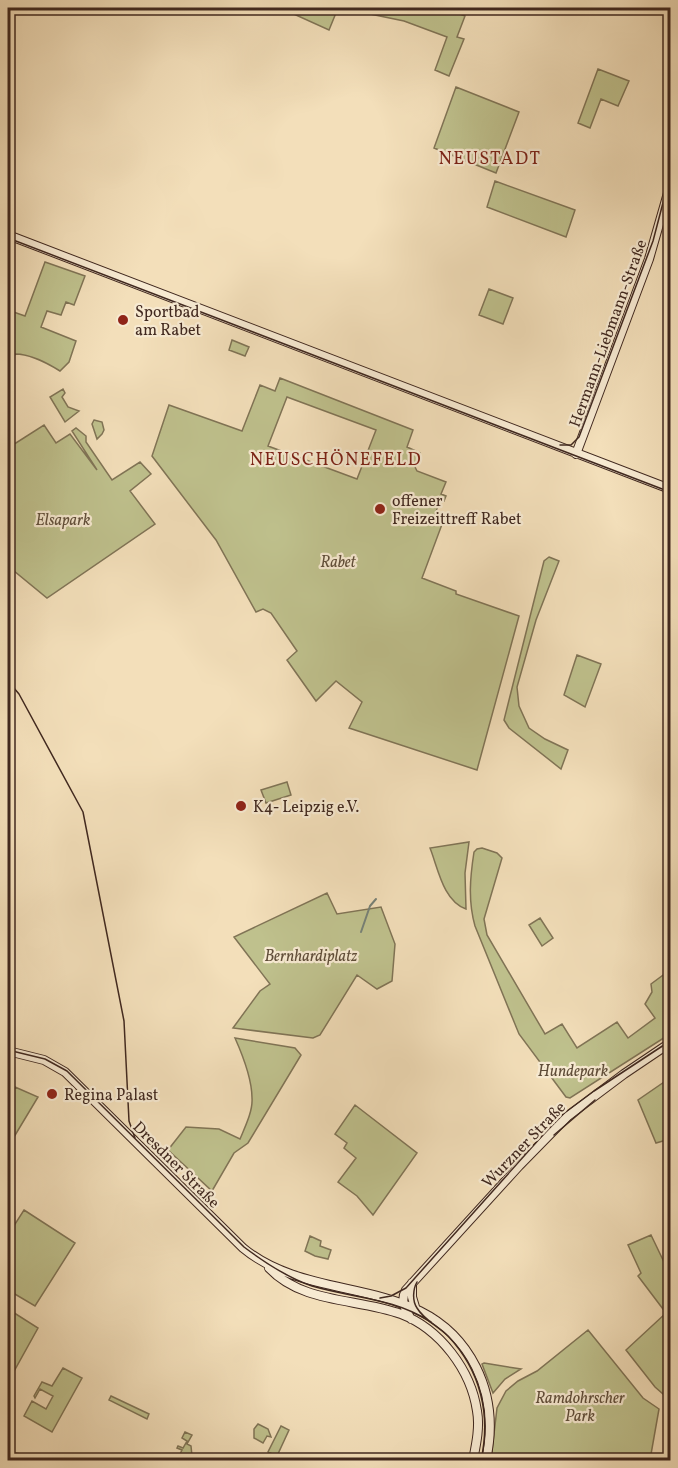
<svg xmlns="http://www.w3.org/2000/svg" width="678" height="1468" font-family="Vollkorn,serif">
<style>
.green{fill:#bfc18d;stroke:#807456;stroke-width:1.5;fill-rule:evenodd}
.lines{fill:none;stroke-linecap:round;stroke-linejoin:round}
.stream{stroke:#778177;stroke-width:2}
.secondary-casing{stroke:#40281f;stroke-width:10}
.secondary{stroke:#f7ead2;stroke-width:8}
.tram{stroke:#40281f;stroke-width:1.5}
.poi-dot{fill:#8f2418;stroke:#f7ead2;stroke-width:2}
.labels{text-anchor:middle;stroke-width:4.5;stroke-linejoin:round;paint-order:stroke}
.poi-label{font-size:16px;fill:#40281f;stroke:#f7ead2;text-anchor:start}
.street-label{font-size:16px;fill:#40281f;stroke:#f7ead2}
.park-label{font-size:16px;font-style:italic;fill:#604e3a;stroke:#f7ead2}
.neighbourhood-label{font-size:18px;letter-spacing:1.5px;fill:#7a1f14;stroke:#f7ead2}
</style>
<rect width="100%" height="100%" fill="#f3dfba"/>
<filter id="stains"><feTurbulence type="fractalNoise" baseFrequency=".00333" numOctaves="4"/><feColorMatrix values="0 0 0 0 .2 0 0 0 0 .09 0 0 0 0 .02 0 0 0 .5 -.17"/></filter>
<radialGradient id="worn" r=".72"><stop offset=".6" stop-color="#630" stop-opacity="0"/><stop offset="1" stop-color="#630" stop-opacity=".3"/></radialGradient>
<path class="green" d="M301,8H338L329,30L287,11Z
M341,8H445L465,16L457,37L464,39L449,76L435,70L447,37L404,21Z
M598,69L629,81L618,106L601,99L590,128L578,123Z
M456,87L519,112L496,173L434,148Z
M495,181L575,210L566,237L487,207Z
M45,262L85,276L74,305L66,302L61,315L47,311L41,327L76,341L69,362L60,371C47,363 31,354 15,354L8,375V310L25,316Z
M489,289L513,298L503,324L479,315Z
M232,340L249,347L245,356L229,350Z
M280,378L413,430L407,447L420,453L415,467L417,471L446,482L441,494L446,496L444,501L440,499L435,515L444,519L422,578L456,591V594L519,616L477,770L349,728L362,702L336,681L316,701L287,660L297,651L271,613L263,609L256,612L216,540L152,456L169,405L242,431L260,385L275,391ZM287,397L376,430L357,479L268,446Z
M63,389L65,393L62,397L68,407L79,411L65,422L50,397Z
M94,420L102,422L104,430L102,434L97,439L92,424Z
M44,425L56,443L70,434L97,470L72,431L76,428L86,436V442L112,480L140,462L151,474L130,491L155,524L47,598L14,571H8V448Z
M549,557L559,561L536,620L517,687L519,706L529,728L545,739L568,750L561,769L509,728L504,720L544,561Z
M577,655L601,664L585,707L564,695Z
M287,782L291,795L266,803L261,790Z
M469,842L465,873L466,909C443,901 438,868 430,848Z
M482,848L497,853L502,858L484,919L487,935L545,1034L562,1024L577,1048L617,1022L628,1038L655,1018L645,1004L652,992L651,984L670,970V1034L570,1098L566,1097L519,1034L475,926C468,901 470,878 474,852L477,849Z
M327,893L337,914L381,907L395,944L392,981L377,989L357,975L320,1035L313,1038L233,1028L260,991L270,984L234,937Z
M540,918L553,938L542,946L529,925Z
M235,1038L295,1048L301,1055L248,1143L234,1153L212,1191L168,1150L186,1127L219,1129L240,1139C245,1127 253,1111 252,1098C252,1078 243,1056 235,1038Z
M667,1080L670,1086V1139L656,1143L638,1100Z
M15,1087L38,1097L8,1147V1111L11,1104L8,1102Z
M355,1105L417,1153L373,1215L357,1196L338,1182L356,1158L344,1148L347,1143L335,1134Z
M24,1210L75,1243L35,1306L8,1290V1235Z
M651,1235L664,1262L670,1259V1400L655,1387L626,1350L666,1313L638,1276L641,1273L628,1245Z
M310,1236L321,1241L320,1246L331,1250L328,1259L315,1256L305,1251Z
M8,1309L38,1328L8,1382Z
M588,1330L643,1398L659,1409L650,1460H491L497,1408L506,1391L518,1381L537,1371Z
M484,1363L521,1369L505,1379L493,1393L482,1364Z
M63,1368L82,1378L52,1432L24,1416L32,1401L46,1409L53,1396L40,1389L35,1398L34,1396L42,1382L52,1386Z
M111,1396L149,1414L147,1419L109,1400Z
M258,1424L268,1429L271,1437L267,1436L263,1443L254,1438V1429Z
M281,1426L289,1430L277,1456L268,1452Z
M185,1432L192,1435L187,1444L191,1446L192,1456L189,1460H177L182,1450L177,1448L178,1446L183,1448L187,1441L182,1438Z
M8,1451L11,1452L48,1460H8Z"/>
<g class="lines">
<path class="stream" d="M361,932L370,906L376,899"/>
<g class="secondary-casing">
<path id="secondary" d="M8,235L670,489
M576,454L649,259L670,186
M8,1051L44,1060L65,1072L243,1248C314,1307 428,1271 476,1367C491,1397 493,1428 486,1460
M269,1268C303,1304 357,1298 401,1314C440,1329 471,1370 477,1411C480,1427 476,1445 473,1460
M412,1283V1297L415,1307
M411,1319C405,1309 400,1301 406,1290L519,1166L568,1116L624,1074L670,1043"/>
</g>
<use href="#secondary" class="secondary"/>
<path class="tram" d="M8,238L670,492
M560,445H571L579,437L653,241L670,176
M8,681L19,694L83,812L124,1021L129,1121L135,1138
M8,1050L45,1059L67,1071L244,1247C264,1262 288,1278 312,1286C353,1298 394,1298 431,1322
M554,1135L595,1100
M417,1282C413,1289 412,1301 417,1308C424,1320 439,1327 448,1336C481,1371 491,1415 481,1460
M380,1298L391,1296L406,1288L559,1117L594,1091L670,1041"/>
</g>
<g class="poi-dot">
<circle cx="123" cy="320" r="6"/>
<circle cx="380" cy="509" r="6"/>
<circle cx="241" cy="806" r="6"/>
<circle cx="52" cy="1094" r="6"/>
</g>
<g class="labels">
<g class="poi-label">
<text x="135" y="317">Sportbad<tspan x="135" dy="18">am Rabet</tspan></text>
<text x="392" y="506">offener<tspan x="392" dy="18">Freizeittreff Rabet</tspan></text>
<text x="253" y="812">K4- Leipzig e.V.</text>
<text x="64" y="1100">Regina Palast</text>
</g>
<g class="street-label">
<text transform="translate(607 333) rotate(-70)" y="6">Hermann-Liebmann-Straße</text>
<text transform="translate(523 1144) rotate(-46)" y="6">Wurzner Straße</text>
<text transform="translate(177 1164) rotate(45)" y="6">Dresdner Straße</text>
</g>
<g class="park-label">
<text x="63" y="525">Elsapark</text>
<text x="338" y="567">Rabet</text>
<text x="311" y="961">Bernhardiplatz</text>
<text x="573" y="1076">Hundepark</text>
<text x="580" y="1403">Ramdohrscher<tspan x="580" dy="18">Park</tspan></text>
</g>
<g class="neighbourhood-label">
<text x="490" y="164">NEUSTADT</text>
<text x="336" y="465">NEUSCHÖNEFELD</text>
</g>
</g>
<rect width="678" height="1468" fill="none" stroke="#f3dfba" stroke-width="30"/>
<rect x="9" y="9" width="660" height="1450" fill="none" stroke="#40281f" stroke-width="3"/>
<rect x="15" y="15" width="648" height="1438" fill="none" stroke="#40281f" stroke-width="1.5"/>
<rect width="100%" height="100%" filter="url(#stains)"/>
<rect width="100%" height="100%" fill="url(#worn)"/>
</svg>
